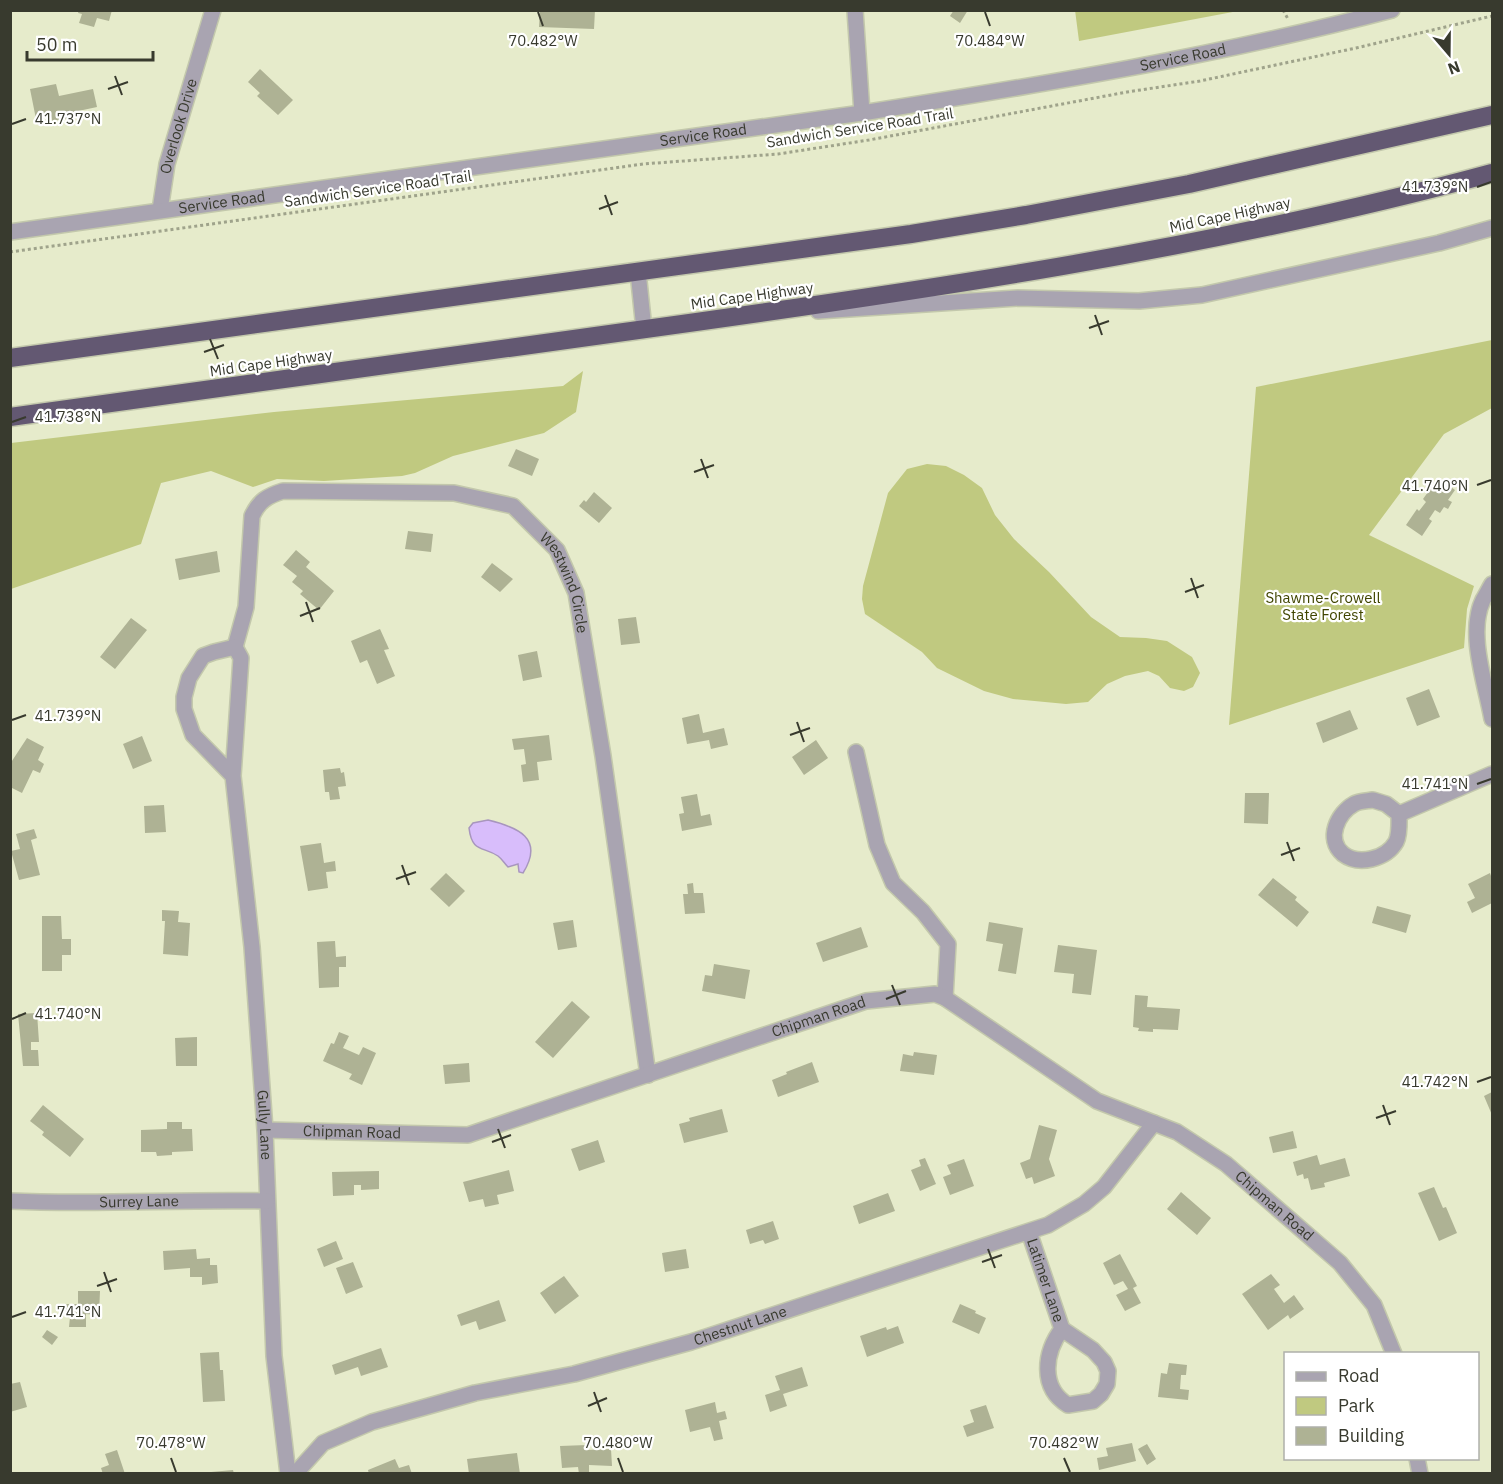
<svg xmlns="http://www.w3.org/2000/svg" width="1503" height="1484" font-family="'IBM Plex Sans',sans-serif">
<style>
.green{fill:#c0c980}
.water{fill:#d8bdfb;stroke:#a896be;stroke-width:1.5}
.building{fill:#aeb294}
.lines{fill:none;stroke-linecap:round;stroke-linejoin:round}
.minor-casing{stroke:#c3c8ac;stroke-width:18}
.highway-casing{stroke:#c3c8ac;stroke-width:21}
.path{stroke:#9fa38b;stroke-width:3;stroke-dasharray:3 3;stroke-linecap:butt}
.minor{stroke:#a9a4b1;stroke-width:15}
.highway{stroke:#635872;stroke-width:18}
.ticks{fill:none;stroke:#383a2e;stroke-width:2}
.labels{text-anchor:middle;stroke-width:4.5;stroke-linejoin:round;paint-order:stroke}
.street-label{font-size:15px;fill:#383a2e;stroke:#fff}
.park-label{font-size:15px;fill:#404500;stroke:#fff}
.ticks-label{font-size:15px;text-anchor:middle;fill:#383a2e;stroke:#fff;stroke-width:4.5;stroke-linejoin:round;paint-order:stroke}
</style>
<rect width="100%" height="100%" fill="#e6ebcb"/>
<path class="green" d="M1075,10H1238V11L1079,41Z
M1492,340V408L1444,434L1369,535L1474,586L1467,609L1464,648L1229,725L1256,387Z
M583,371L576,412L544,433L453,456L415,473L402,476L324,481L277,479L253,487L211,471L161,483L141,544L11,589V443L274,412L563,386Z
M927,464L946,466L964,475L982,488L995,515L1014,539L1049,572L1091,617L1120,637L1146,638L1167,641L1192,657L1200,673L1193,687L1184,691L1170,688L1159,676L1148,671L1125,676L1107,684L1088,702L1066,704L1013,699L984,691L937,668L922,652L865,614L862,599L863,586L888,493L907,469Z"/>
<path class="water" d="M488,820C517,827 545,838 523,873L519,872L518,864L508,867C504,863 502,859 498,856C483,846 472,853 469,828L473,823Z"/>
<path class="building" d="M79,10H112L109,21L97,18L94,27L79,23L82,14L78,13Z
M540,10H595L594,29L539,27Z
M954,10H968L960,23L950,16Z
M260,69L293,100L278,115L257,96L260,93L248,82Z
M56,84L59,96L93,89L97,107L69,113L70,118L52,121L51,116L36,119L30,89Z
M516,449L539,459L532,476L508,466Z
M1438,478L1455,490L1448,500L1452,502L1448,509L1444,507L1440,513L1435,510L1429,519L1432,521L1422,536L1406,525L1417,509L1419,511L1426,502L1423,499Z
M594,492L612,508L599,523L579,506L584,500L586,502Z
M408,531L433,534L431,552L405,549Z
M296,550L310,562L306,567L334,591L319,610L300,594L303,591L292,582L297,576L283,565Z
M217,551L220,572L179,580L175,559Z
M492,563L513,579L500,592L481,577Z
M636,617L640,643L621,645L618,619Z
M131,618L147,630L115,669L100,657Z
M380,629L389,649L384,650L395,676L377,684L367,660L360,663L351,641Z
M537,651L542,677L523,681L518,655Z
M1429,689L1440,717L1417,726L1406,698Z
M1350,710L1358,729L1323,743L1316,723Z
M699,714L703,733L724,728L728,745L711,749L709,740L687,744L682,718Z
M549,735L552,760L537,762L539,780L523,782L521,765L526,764L524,749L514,750L512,739Z
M142,736L152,761L133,769L123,744Z
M27,738L44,747L38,760L44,764L40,773L33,770L22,793L10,787V764Z
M816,740L828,758L804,775L792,757Z
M340,768L341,773L344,772L346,786L338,787L340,799L330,800L329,792H325L323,770Z
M1245,793H1269L1268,824L1244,823Z
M697,794L701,816L710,814L712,825L682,831L679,814L684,813L681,797Z
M164,805L166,832L145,833L144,806Z
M34,829L37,838L31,840L40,875L19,880L11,851L20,849L16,834Z
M321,843L324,863L335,861L336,871L326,872L328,888L308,891L300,846Z
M446,873L465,891L449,907L430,889Z
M1490,873L1492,879V903L1472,913L1467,902L1475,898L1468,884Z
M1273,878L1297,897L1295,900L1309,912L1297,927L1258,895Z
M693,883L694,893H703L705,913L685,914L683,894H688L687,884Z
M1377,906L1411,915L1406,933L1372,923Z
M162,910L179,911L178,922L190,923L188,956L163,954L165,921H162Z
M42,916H61L62,939H71V955H62V971H42Z
M573,920L577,947L558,950L553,923Z
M989,922L1023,928L1016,974L998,971L1003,944L986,941Z
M861,927L868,947L823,962L816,943Z
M335,941L336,957L346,956V967H339V987L319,988L317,942Z
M1058,945L1097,950L1091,995L1072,993L1074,974L1054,972Z
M714,964L750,970L745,999L702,991L705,975L712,976Z
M1135,995L1148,996L1147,1007L1180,1009L1178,1030L1153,1029V1032L1138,1031L1139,1028L1133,1027Z
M572,1001L590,1017L553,1058L535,1042Z
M37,1013L39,1042H31V1050H38L39,1066H23L18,1014Z
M339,1032L349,1036L343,1048L359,1055L363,1047L376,1053L362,1085L349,1079L352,1074L323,1061L331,1043L334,1044Z
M197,1037V1066H176L175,1038Z
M914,1052L937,1055L934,1075L900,1071L903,1054L913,1056Z
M812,1062L819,1082L778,1097L772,1080L787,1074L786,1072Z
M469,1063L470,1082L445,1084L443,1065Z
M1492,1092V1115L1484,1096Z
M43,1105L84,1139L70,1157L42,1135L44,1132L30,1121Z
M722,1109L728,1132L684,1143L679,1124L690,1121L689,1118Z
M167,1122H182V1129H192L193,1151L172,1152V1155L157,1156L156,1152H141V1130L167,1129Z
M1039,1125L1057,1130L1049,1159L1055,1176L1034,1184L1032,1177L1026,1179L1020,1163L1030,1159Z
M1293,1131L1297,1148L1273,1153L1269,1137Z
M598,1140L605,1162L579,1171L571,1149Z
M1317,1155L1320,1165L1345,1158L1350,1176L1324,1183L1325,1187L1311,1190L1308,1178L1304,1179L1303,1174L1297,1176L1293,1162Z
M925,1158L936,1184L920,1191L911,1170L921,1166L919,1160Z
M964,1159L974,1186L950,1195L943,1177L951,1174L947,1165Z
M509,1170L514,1191L497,1195L499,1204L485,1207L483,1199L469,1202L463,1182Z
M379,1171V1189L361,1190V1185H354V1195L333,1196L332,1172Z
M1434,1187L1443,1208L1446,1207L1457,1233L1439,1241L1418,1193Z
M1181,1192L1211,1218L1197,1235L1167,1209Z
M888,1193L895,1211L859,1224L853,1206Z
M773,1221L779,1239L765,1244L763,1240L750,1244L746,1230Z
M336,1241L343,1259L324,1267L317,1249Z
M196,1249L197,1259L210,1258V1265H217L218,1283L202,1285V1277H190V1268L164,1270L163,1251Z
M686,1249L689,1268L665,1272L662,1253Z
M1120,1254L1137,1286L1133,1288L1141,1303L1125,1311L1116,1295L1128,1289L1123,1281L1114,1285L1103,1263Z
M353,1262L363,1287L346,1294L336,1268Z
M1271,1274L1280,1285L1274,1289L1284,1303L1294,1295L1304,1309L1290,1319L1288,1315L1268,1330L1242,1294Z
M564,1276L579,1296L555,1314L540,1293Z
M78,1291H100L99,1315L86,1314V1327H69L70,1317H65L66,1304H78Z
M499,1300L506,1321L479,1330L476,1321L461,1326L457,1315Z
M960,1304L976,1311L975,1313L986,1318L979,1334L952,1322Z
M898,1326L904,1343L867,1357L860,1336L886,1327L887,1330Z
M47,1330L58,1337L52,1345L42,1337Z
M381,1348L388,1367L361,1376L358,1367L335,1375L332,1365Z
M219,1352L220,1370H223L225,1401L203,1402L200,1353Z
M1169,1363L1187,1365L1186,1375H1181L1180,1389L1189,1390L1188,1400L1158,1397L1161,1373L1167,1374Z
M802,1367L808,1386L783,1394L787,1406L770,1412L765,1395L780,1390L775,1376Z
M20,1382L27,1407L10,1412V1384Z
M715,1402L717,1413L725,1411L727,1419L719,1421L723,1439L714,1441L710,1427L690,1432L685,1410Z
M986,1405L994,1428L967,1437L963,1426L974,1422L970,1410Z
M1132,1443L1136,1461L1099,1470L1097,1458L1108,1456L1106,1448Z
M1147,1444L1156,1459L1147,1465L1138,1449Z
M587,1445V1450L611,1449L612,1466L589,1465V1474H579L578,1467L562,1468L560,1446Z
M117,1450L125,1474H103L101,1468L109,1465L105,1454Z
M517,1453L520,1474H469L467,1459Z
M395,1459L399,1468L409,1465L412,1474H369L368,1470Z
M233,1470L234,1474H211V1472Z"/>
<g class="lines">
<g class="minor-casing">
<g id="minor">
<path d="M855,10L862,113"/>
<path id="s1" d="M160,210L167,164L213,10"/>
<path id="s2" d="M10,232L862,113C1040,85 1217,56 1392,10"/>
<path d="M638,272L644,329"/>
<path d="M818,311L1018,298L1139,301L1202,295L1439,243L1492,228"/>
<path d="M1492,584C1489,589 1486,595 1483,600C1467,633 1486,685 1492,719"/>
<path id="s3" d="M235,647L246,607L252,516C259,501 267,496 283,491L454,493L513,506L557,550L576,593L603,756L648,1075"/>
<path d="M856,752L877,845L893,883L923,912L948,944L945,998"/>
<path id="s4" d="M233,776L241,658L235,647L214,652L203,656L189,678L184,697V709L193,735L233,776L252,947L265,1130L274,1356L288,1474"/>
<path d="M1373,800L1386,804L1399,814C1399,823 1400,834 1396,842C1386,859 1359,866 1343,854C1325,839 1338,813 1354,804C1359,801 1367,801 1373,800Z"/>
<path d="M1399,814L1492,774"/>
<path id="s5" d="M265,1130L468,1135L866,1001L935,994L945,998L1097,1101L1177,1132L1226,1164L1340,1263L1374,1305L1394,1354"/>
<path id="s6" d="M10,1201C96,1205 181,1199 267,1201"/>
<path id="s7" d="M1029,1232L1062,1329L1093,1350L1104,1362L1108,1371L1107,1384L1101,1394L1093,1401L1068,1405C1040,1388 1044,1353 1062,1329"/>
<path d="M1417,1458L1420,1474"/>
<path id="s8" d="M295,1474L323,1443L372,1422L475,1393L574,1374L691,1342L1048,1225L1084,1204L1104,1187L1154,1123"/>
</g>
</g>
<g class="highway-casing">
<path id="highway" d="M10,358L911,234L1026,215L1189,184L1492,115
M10,417C215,389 419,360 624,332C915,292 1208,250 1492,173"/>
</g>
<path class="path" d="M1283,10L1288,19
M10,252L643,164L778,154L869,140L1127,92L1200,81L1356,48L1492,16"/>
<use href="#minor" class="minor"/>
<use href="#highway" class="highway"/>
</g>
<path class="ticks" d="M538,12L543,26M985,12L990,26M115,76L122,95M108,89L128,82M12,124L26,119M1477,187L1491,182M605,195L612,215M599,209L618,202M1095,315L1102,335M1089,328L1109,321M210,339L218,359M204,352L224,345M12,422L26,417M701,459L708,478M694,472L714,465M1477,485L1491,480M1191,578L1198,598M1185,592L1204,585M306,602L313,622M300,616L320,608M12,720L26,715M797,722L804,742M790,735L810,728M1477,784L1491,779M1287,842L1294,861M1281,855L1300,848M402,865L409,885M396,879L416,872M892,985L900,1005M886,999L906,991M12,1019L26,1013M1477,1082L1491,1077M1383,1105L1390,1125M1376,1118L1396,1111M498,1129L505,1148M492,1142L511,1135M988,1249L995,1268M982,1262L1002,1255M104,1272L111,1292M97,1286L117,1279M12,1317L26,1312M594,1392L601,1412M588,1406L607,1398M171,1458L176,1472M618,1458L623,1472M1064,1458L1070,1472"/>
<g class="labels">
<g class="street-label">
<text dy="5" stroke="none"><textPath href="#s2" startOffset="1186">Service Road</textPath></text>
<text dy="5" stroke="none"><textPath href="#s1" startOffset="86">Overlook Drive</textPath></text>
<text transform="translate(860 128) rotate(-9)" y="5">Sandwich Service Road Trail</text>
<text dy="5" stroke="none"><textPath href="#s2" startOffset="700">Service Road</textPath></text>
<text transform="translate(378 189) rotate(-8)" y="5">Sandwich Service Road Trail</text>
<text dy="5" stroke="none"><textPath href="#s2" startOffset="214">Service Road</textPath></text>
<text transform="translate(1230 215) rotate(-12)" y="5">Mid Cape Highway</text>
<text transform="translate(752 296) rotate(-8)" y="5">Mid Cape Highway</text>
<text transform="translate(271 363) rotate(-8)" y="5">Mid Cape Highway</text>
<text dy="5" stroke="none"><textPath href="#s3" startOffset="501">Westwind Circle</textPath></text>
<text dy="5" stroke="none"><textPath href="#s5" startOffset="573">Chipman Road</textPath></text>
<text dy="5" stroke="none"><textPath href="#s4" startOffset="657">Gully Lane</textPath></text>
<text dy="5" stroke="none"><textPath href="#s5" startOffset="87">Chipman Road</textPath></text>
<text dy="5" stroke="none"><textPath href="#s6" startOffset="129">Surrey Lane</textPath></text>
<text dy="5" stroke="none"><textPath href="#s5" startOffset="1095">Chipman Road</textPath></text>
<text dy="5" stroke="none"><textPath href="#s7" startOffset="51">Latimer Lane</textPath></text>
<text dy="5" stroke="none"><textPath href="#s8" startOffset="476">Chestnut Lane</textPath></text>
</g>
<g class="park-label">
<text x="1323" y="603">Shawme-Crowell<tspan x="1323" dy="17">State Forest</tspan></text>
</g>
</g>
<g class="ticks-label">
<text x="543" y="46">70.482°W</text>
<text x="990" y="46">70.484°W</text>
<text x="68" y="124">41.737°N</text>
<text x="1435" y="192">41.739°N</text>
<text x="68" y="422">41.738°N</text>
<text x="1435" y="491">41.740°N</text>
<text x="68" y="721">41.739°N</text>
<text x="1435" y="789">41.741°N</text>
<text x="68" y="1019">41.740°N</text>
<text x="1435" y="1087">41.742°N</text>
<text x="68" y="1317">41.741°N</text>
<text x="171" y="1448">70.478°W</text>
<text x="618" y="1448">70.480°W</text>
<text x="1064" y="1448">70.482°W</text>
</g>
<rect width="1503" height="1484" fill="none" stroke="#383a2e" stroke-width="24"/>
<rect x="1284" y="1352" width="195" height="108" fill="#ffffff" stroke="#afb0ab" stroke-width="1.5"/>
<rect x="1296" y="1372" width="30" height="9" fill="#a9a4b1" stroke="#afb0ab" stroke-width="1.5"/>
<text x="1338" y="1382" font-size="18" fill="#383a2e">Road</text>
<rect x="1296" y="1397" width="30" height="18" fill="#c0c980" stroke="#afb0ab" stroke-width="1.5"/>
<text x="1338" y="1412" font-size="18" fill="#383a2e">Park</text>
<rect x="1296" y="1427" width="30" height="18" fill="#aeb294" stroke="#afb0ab" stroke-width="1.5"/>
<text x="1338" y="1442" font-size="18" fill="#383a2e">Building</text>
<g transform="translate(1449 54) rotate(160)" stroke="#ffffff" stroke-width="4.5" paint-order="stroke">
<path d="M0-4.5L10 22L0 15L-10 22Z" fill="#383a2e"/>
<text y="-9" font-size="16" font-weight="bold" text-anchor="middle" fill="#383a2e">N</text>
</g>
<path d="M27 51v9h126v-9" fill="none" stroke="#383a2e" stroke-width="3"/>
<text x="36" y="51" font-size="18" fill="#383a2e" stroke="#ffffff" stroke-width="4.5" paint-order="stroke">50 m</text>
</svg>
